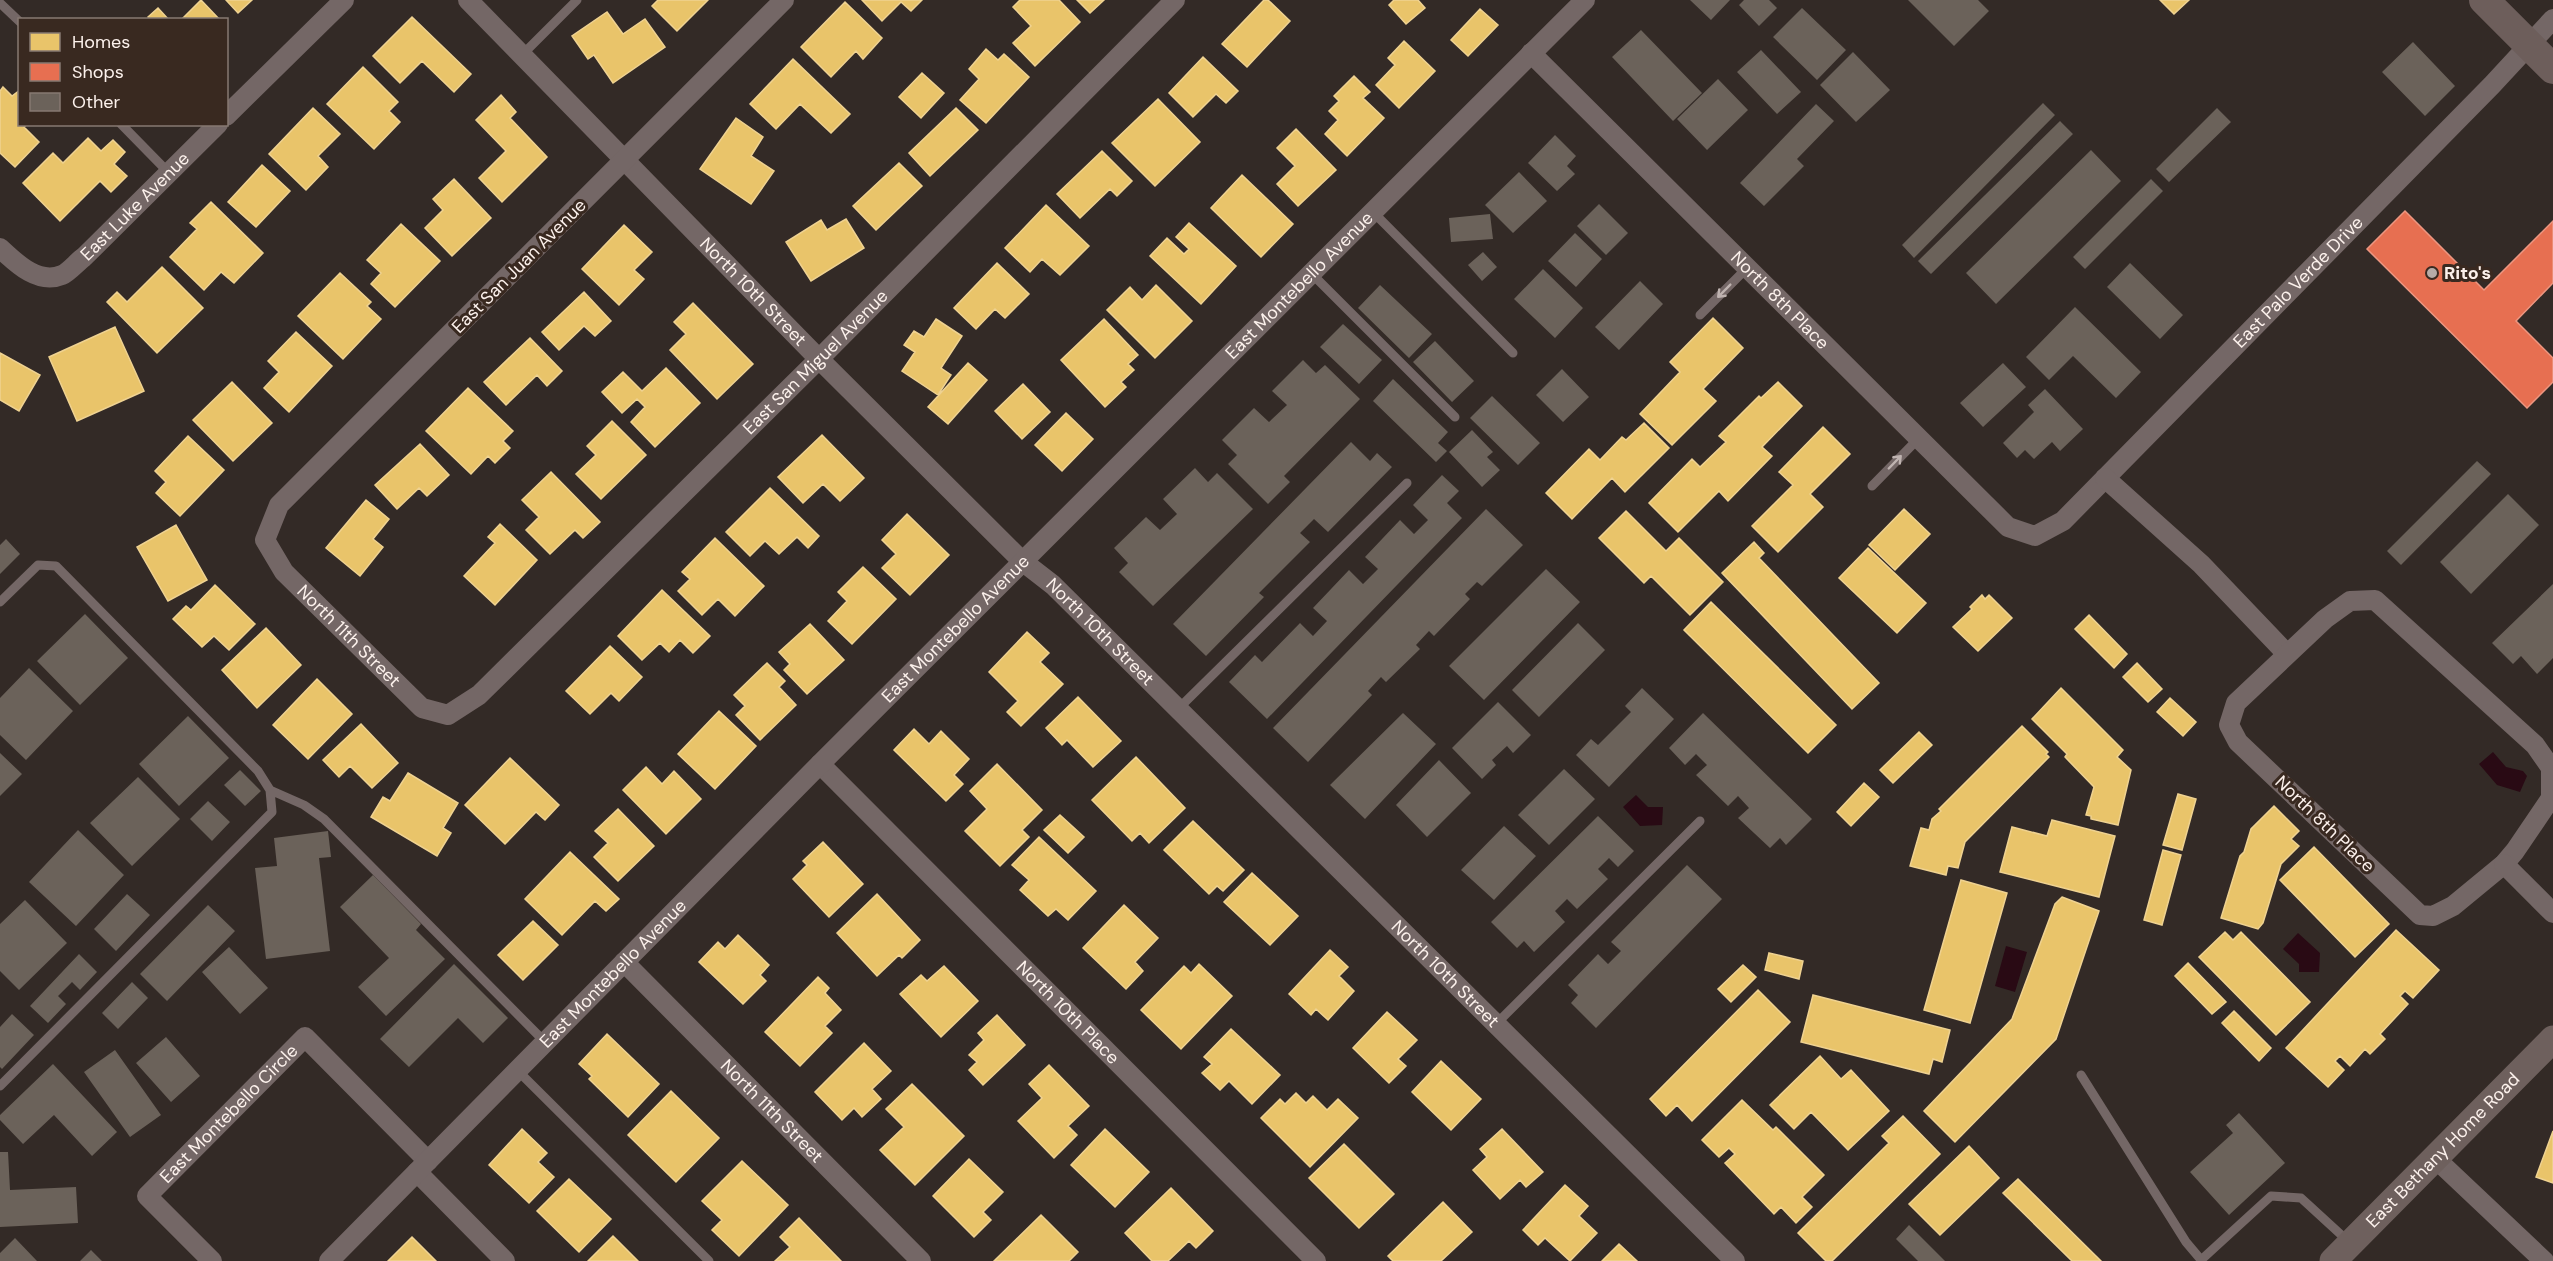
<svg xmlns="http://www.w3.org/2000/svg" width="2553" height="1261" font-family="'DM Sans',sans-serif">
<style>
.water{fill:#290a14}
.homes{fill:#e9c46a;stroke:#efd291;stroke-width:1.5}
.shops{fill:#e76f51;stroke:#ed9680;stroke-width:1.5}
.building{fill:#6b625a}
.lines{fill:none;stroke-linecap:round;stroke-linejoin:round}
.lane{stroke:#746766;stroke-width:9}
.street{stroke:#746766;stroke-width:20}
.secondary{stroke:#6e605d;stroke-width:27}
.primary{stroke:#6d5e5b;stroke-width:30}
.oneway{stroke:#bfb3b0}
.poi-dot{fill:#b6aba7;stroke:#392920;stroke-width:2}
.labels{text-anchor:middle;stroke-width:6;stroke-linejoin:round;paint-order:stroke}
.street-label{font-size:18px;fill:#fcf1ec;stroke:#392920}
.poi-label{font-size:18px;font-weight:bold;fill:#fcf1ec;stroke:#392920;text-anchor:start}
</style>
<rect width="100%" height="100%" fill="#332a26"/>
<path class="water" d="M2493,752L2506,767L2523,771L2527,776L2520,792L2497,785L2479,764Z
M1636,795L1648,807H1663L1662,825L1640,826L1623,807Z
M2298,933L2320,953L2319,972H2299V964L2283,949Z
M2006,946L2027,952L2015,992L1995,986Z"/>
<path class="homes" d="M201,0L220,20H181Z
M226,0H252L238,13Z
M658,0H708L677,31L652,6Z
M862,0H922L911,11L901,2L882,21Z
M1020,0H1059L1080,22L1035,66L1013,43L1031,26L1013,7Z
M1077,0H1104L1090,13Z
M1264,0H1268L1290,21L1247,67L1222,44Z
M1394,0H1418L1425,8L1406,24L1389,5Z
M2160,0H2189L2174,14Z
M845,2L882,38L863,59L856,51L831,77L801,47Z
M158,8L169,20H151L148,17Z
M1480,9L1498,25L1468,56L1451,40Z
M607,12L623,34L645,19L665,47L613,83L594,55L588,59L572,36Z
M412,17L471,74L454,92L422,61L400,83L373,56Z
M1404,41L1435,71L1399,108L1376,85L1395,65L1388,58Z
M986,49L998,60L1004,54L1029,77L986,123L960,100L979,79L969,69Z
M1203,57L1238,91L1226,103L1216,94L1193,117L1169,93Z
M793,59L850,114L831,133L800,104L776,129L750,104Z
M363,67L398,102L389,111L400,122L374,149L327,104Z
M922,73L944,93L921,118L899,97Z
M1354,76L1370,92L1363,98L1384,118L1347,156L1325,134L1338,120L1329,111L1339,101L1334,96Z
M3,87L12,96L20,90V124H27L24,127L39,142L15,167L0,153V91Z
M501,95L516,112L510,118L547,157L502,202L479,178L506,151L476,120Z
M1158,99L1200,142L1155,186L1112,143Z
M313,108L340,134L318,156L328,167L306,190L269,154Z
M956,108L978,130L930,176L909,153Z
M736,118L763,137L751,156L774,171L751,204L700,169Z
M1296,129L1336,170L1298,206L1277,184L1295,166L1277,148Z
M88,138L101,151L113,140L125,152L114,164L127,176L111,192L100,181L60,221L23,183L53,153L63,163Z
M1102,151L1132,181L1117,196L1110,189L1080,218L1057,194Z
M899,163L922,186L876,230L853,206Z
M262,165L290,191L256,227L228,202Z
M1242,175L1293,224L1261,257L1211,208Z
M454,179L491,218L452,256L425,228L443,210L433,199Z
M211,202L263,253L234,283L221,272L204,290L170,257L197,229L190,223Z
M1046,205L1089,246L1060,275L1042,259L1030,272L1005,248Z
M846,219L864,248L811,281L786,242L821,220L827,230Z
M1189,223L1236,266L1201,304L1150,256L1167,238L1184,254L1189,249L1176,237Z
M401,224L440,261L395,307L371,284L381,273L367,260Z
M624,225L652,252L634,270L644,279L619,305L582,269Z
M997,263L1029,294L1005,318L995,309L976,329L954,308Z
M162,267L203,308L157,353L107,302L117,292L127,302Z
M340,273L371,302L367,306L381,319L343,359L298,316Z
M1156,285L1192,321L1155,358L1107,310L1130,287L1142,300Z
M584,292L611,321L595,336L584,326L559,350L542,332Z
M693,303L753,364L717,399L670,350L686,334L674,322Z
M1713,318L1743,348L1703,389L1716,401L1672,445L1640,414L1680,372L1670,362Z
M936,319L962,336L941,368L951,375L938,395L902,371L915,352L904,345L914,331L924,337Z
M1104,319L1138,355L1128,364L1134,370L1121,382L1126,387L1105,407L1061,360Z
M115,327L144,391L77,421L49,357Z
M296,332L332,366L289,412L264,388L279,372L268,361Z
M530,338L562,371L547,386L537,375L506,405L484,382Z
M0,353L40,375L19,411L0,400Z
M968,363L987,380L948,424L928,407Z
M666,368L700,403L655,447L631,422L645,407L637,399L622,413L602,392L623,372L642,391Z
M232,382L272,423L233,461L193,420Z
M1778,382L1802,406L1762,447L1772,456L1728,501L1719,491L1678,532L1649,503L1692,459L1700,467L1726,442L1719,436L1759,396L1761,398Z
M1023,384L1050,412L1022,439L995,411Z
M468,388L513,431L503,441L510,448L495,463L488,456L471,474L426,431Z
M1066,413L1093,439L1062,471L1035,445Z
M612,421L646,455L601,499L576,474L596,455L587,446Z
M1644,423L1669,448L1625,492L1612,478L1572,519L1546,493L1589,449L1600,460L1622,437L1626,440Z
M1823,427L1850,454L1810,494L1823,507L1778,552L1752,526L1793,485L1779,472Z
M822,435L864,478L840,501L823,484L803,503L778,477Z
M188,436L224,470L180,516L156,493L166,482L155,471Z
M420,444L449,475L427,496L419,488L397,509L375,485Z
M551,472L600,522L583,538L575,530L550,554L526,530L539,517L522,500Z
M770,488L819,536L808,548L797,537L779,554L765,541L750,556L726,532Z
M366,500L389,519L373,539L383,547L360,576L326,548Z
M1904,509L1930,534L1895,570L1869,545Z
M1626,511L1666,551L1679,538L1723,582L1690,615L1651,576L1644,583L1599,538Z
M907,514L949,555L910,595L882,568L896,554L882,540Z
M500,524L537,560L495,605L464,576L495,543L488,537Z
M176,525L207,580L168,601L137,547Z
M715,538L764,586L735,616L718,599L702,615L678,591L690,579L682,572Z
M1754,542L1764,553L1759,558L1879,683L1852,709L1722,573Z
M1868,548L1926,603L1897,633L1839,578Z
M863,567L896,599L852,644L828,621L847,601L838,592Z
M215,585L255,624L229,650L214,636L202,647L173,619L186,606L191,610Z
M662,590L710,636L693,653L680,640L669,652L660,643L642,660L618,636Z
M1982,595L1985,599L1989,595L2012,618L1978,651L1953,627L1972,609L1970,607Z
M1711,602L1836,725L1808,753L1684,630Z
M2089,615L2127,654L2114,668L2075,629Z
M810,624L844,660L807,694L784,670L790,664L779,652Z
M266,628L301,665L257,708L222,670Z
M1027,632L1049,653L1040,662L1063,684L1021,726L1007,712L1018,701L989,672Z
M610,646L642,677L619,701L611,693L590,714L566,691Z
M767,663L785,681L779,687L796,705L760,740L736,715L745,706L734,695Z
M2137,663L2162,689L2148,702L2123,677Z
M317,679L352,714L308,759L273,725Z
M2061,688L2123,750L2117,757L2131,770L2118,825L2091,819V816L2086,815L2094,787L2065,757L2067,754L2032,719Z
M1078,697L1121,741L1093,767L1067,740L1062,745L1046,728Z
M2170,698L2196,722L2183,736L2157,712Z
M719,711L756,746L715,789L678,754Z
M361,724L398,763L372,788L350,766L339,777L323,760Z
M2022,726L2048,752L2046,754L2049,757L1965,842L1958,868L1948,866L1946,875L1910,866L1921,828L1929,830L1932,819L1941,811L1939,809Z
M914,729L929,744L941,731L969,759L954,775L963,784L946,801L894,750Z
M1919,732L1932,745L1893,783L1880,770Z
M1136,757L1185,808L1149,843L1140,833L1132,841L1092,800Z
M510,758L559,805L545,820L536,812L505,844L465,805Z
M997,764L1042,810L1022,830L1029,837L1000,866L965,831L987,809L970,791Z
M646,767L662,784L674,771L701,799L666,834L623,790Z
M408,773L458,803L443,828L451,833L437,856L371,817L383,797L390,801Z
M1864,783L1879,797L1851,826L1837,812Z
M2178,794L2196,799L2182,850L2163,845Z
M2274,806L2299,831L2291,839L2299,846L2281,864L2263,923L2258,929L2221,918L2240,856L2244,852L2251,829Z
M618,809L654,846L618,881L594,857L608,843L595,831Z
M1060,815L1084,837L1068,853L1044,830Z
M2052,820L2115,836L2099,897L2000,872L2012,827L2047,836Z
M1193,821L1244,870L1223,891L1217,886L1209,894L1164,850Z
M1039,837L1096,891L1068,920L1056,909L1048,916L1020,890L1029,880L1012,865Z
M823,842L863,884L829,917L793,879L807,865L803,861Z
M2314,847L2389,924L2355,957L2280,880Z
M2163,850L2181,855L2162,925L2144,920Z
M570,852L619,899L606,911L595,901L562,935L525,899Z
M1252,873L1298,916L1270,945L1224,902Z
M1961,880L2007,893L1970,1023L1924,1010Z
M877,894L920,940L902,958L899,955L877,976L837,933Z
M2062,897L2099,911L2056,1039L1955,1142L1924,1111L2012,1019L2055,904Z
M1124,905L1158,938L1135,962L1143,971L1126,989L1083,948Z
M533,921L558,945L523,980L498,955Z
M2396,930L2439,970L2413,998L2405,991L2400,996L2408,1004L2380,1034L2385,1039L2370,1054L2365,1049L2350,1066L2340,1056L2335,1061L2344,1070L2328,1087L2286,1048Z
M2225,932L2233,940L2241,932L2310,1002L2276,1035L2199,957Z
M738,935L769,965L760,975L766,981L743,1004L699,962L718,942L725,949Z
M1330,950L1348,967L1339,976L1354,991L1328,1020L1316,1009L1311,1015L1289,994Z
M1769,953L1803,961L1799,979L1765,970Z
M2188,963L2226,1002L2212,1014L2175,976Z
M1199,964L1232,996L1181,1049L1141,1010L1184,966L1191,973Z
M1743,965L1756,977L1731,1002L1718,989Z
M944,966L978,1001L941,1037L900,994L921,975L927,981Z
M818,977L829,988L825,993L841,1010L825,1026L832,1033L800,1066L765,1032Z
M1758,990L1790,1022L1692,1121L1677,1105L1666,1116L1650,1099Z
M1813,995L1950,1030L1942,1062L1933,1059L1929,1074L1801,1042Z
M2234,1011L2271,1048L2259,1061L2222,1023Z
M1387,1012L1417,1040L1398,1059L1406,1066L1389,1083L1353,1048Z
M997,1015L1025,1045L983,1085L969,1070L977,1062L969,1055L984,1040L978,1033Z
M1231,1029L1280,1075L1252,1104L1229,1081L1220,1090L1202,1073L1212,1064L1204,1057Z
M607,1034L659,1084L628,1117L589,1079L592,1076L579,1064Z
M864,1043L891,1071L872,1089L881,1099L862,1117L854,1108L842,1120L815,1092Z
M1820,1056L1841,1079L1851,1070L1889,1111L1848,1150L1811,1112L1794,1129L1770,1105Z
M1441,1061L1481,1099L1451,1130L1412,1092Z
M1049,1065L1089,1106L1068,1126L1077,1135L1054,1158L1018,1121L1042,1098L1029,1084Z
M912,1084L964,1136L915,1185L880,1150L904,1127L886,1109Z
M671,1091L719,1138L676,1182L628,1135Z
M1296,1093L1306,1103L1313,1096L1327,1110L1338,1099L1358,1118L1310,1167L1261,1118L1280,1099L1285,1104Z
M1742,1100L1773,1130L1776,1127L1824,1175L1802,1197L1812,1207L1796,1223L1781,1207L1774,1214L1725,1163L1735,1154L1729,1148L1719,1157L1702,1140Z
M1903,1116L1940,1154L1832,1261H1826L1798,1233L1889,1143L1882,1136Z
M522,1129L547,1153L538,1162L554,1177L529,1203L489,1165Z
M1105,1129L1149,1172L1115,1207L1071,1165Z
M1502,1129L1543,1172L1526,1187L1520,1180L1500,1199L1473,1170L1487,1157L1480,1149Z
M2553,1131V1183L2536,1177Z
M1344,1144L1394,1194L1359,1228L1309,1178Z
M1969,1146L1999,1178L1940,1235L1909,1204Z
M969,1159L1003,1192L983,1212L991,1220L974,1237L933,1196Z
M742,1161L788,1205L739,1256L712,1230L722,1220L702,1201Z
M569,1179L611,1219L579,1252L537,1211Z
M2018,1179L2101,1261H2072L2003,1193Z
M1565,1185L1588,1206L1579,1216L1597,1233L1570,1261L1545,1238L1538,1245L1523,1230Z
M1171,1188L1213,1231L1196,1248L1189,1241L1168,1261H1152L1125,1233Z
M1443,1202L1472,1232L1441,1261H1393L1388,1256Z
M1041,1215L1078,1252L1069,1261H994Z
M799,1218L841,1261H775L790,1247L780,1237Z
M613,1236L638,1261H588Z
M412,1237L436,1261H388Z
M1619,1244L1637,1261H1602Z"/>
<path class="shops" d="M2405,211L2484,290L2553,221V283L2516,321L2553,358V382L2527,408L2367,249Z"/>
<path class="building" d="M1690,0H1730L1711,20Z
M1744,0H1769L1777,8L1759,26L1739,5Z
M1908,0H1978L1989,11L1954,46Z
M1802,8L1846,50L1817,80L1773,37Z
M1641,30L1702,93L1673,121L1612,57Z
M2413,42L2455,86L2425,116L2382,72Z
M1761,50L1801,92L1777,114L1737,72Z
M1853,52L1890,90L1856,122L1820,85Z
M1718,79L1748,110L1707,150L1677,119Z
M2043,103L2055,115L1914,258L1902,245Z
M1816,104L1834,121L1797,159L1804,166L1764,206L1740,183Z
M2217,108L2231,122L2169,182L2156,169Z
M2060,121L2073,134L1931,274L1918,261Z
M1555,135L1576,156L1567,166L1575,174L1557,191L1528,163Z
M2091,150L2121,181L1996,304L1966,273Z
M1519,172L1547,201L1513,233L1485,205Z
M2151,179L2163,191L2085,269L2073,257Z
M1599,204L1628,233L1606,255L1577,226Z
M1490,214L1493,239L1451,242L1449,218Z
M1575,233L1602,259L1576,287L1548,261Z
M1483,252L1497,267L1482,281L1468,265Z
M2130,263L2183,315L2160,339L2107,287Z
M1543,269L1583,308L1555,338L1514,299Z
M1640,281L1663,304L1619,350L1595,327Z
M1380,285L1432,334L1409,358L1358,308Z
M2075,307L2141,372L2116,398L2073,356L2049,380L2026,357Z
M1343,324L1382,360L1359,384L1320,347Z
M1435,341L1474,381L1452,402L1413,362Z
M1303,360L1316,373L1325,365L1360,399L1284,476L1290,482L1268,504L1228,464L1237,455L1222,440L1254,408L1269,422L1287,405L1272,391Z
M2003,363L2026,387L1983,427L1960,403Z
M1562,369L1589,397L1563,422L1536,395Z
M1393,379L1448,432L1438,443L1447,451L1436,462L1373,401Z
M2045,389L2083,429L2060,451L2052,442L2034,459L2025,450L2017,458L2003,443L2034,412L2028,405Z
M1492,396L1540,443L1518,465L1470,418Z
M1472,430L1493,452L1487,457L1500,470L1482,487L1449,452Z
M1351,442L1370,461L1377,453L1392,467L1328,532L1314,519L1300,533L1310,542L1259,593L1264,597L1206,656L1173,624Z
M2477,461L2491,474L2401,565L2387,551Z
M1195,468L1208,482L1217,473L1253,509L1153,606L1119,572L1128,563L1114,548L1146,517L1160,530L1177,514L1163,499Z
M1442,475L1459,491L1447,503L1462,518L1267,719L1229,682L1255,655L1262,662L1300,623L1313,636L1327,621L1313,608L1349,570L1363,584L1378,569L1365,557L1400,520L1414,534L1428,520L1413,505Z
M2508,494L2539,525L2471,594L2440,562Z
M1486,509L1523,545L1482,586L1477,582L1465,594L1470,599L1434,636L1429,631L1416,645L1420,649L1386,682L1381,677L1368,691L1372,695L1308,762L1273,728Z
M6,539L20,554L0,574V545Z
M1546,569L1580,602L1484,700L1449,666Z
M2553,584V658L2537,674L2521,656L2513,664L2492,643Z
M85,614L128,658L80,705L37,661Z
M1578,623L1605,650L1539,717L1512,690Z
M29,668L73,711L26,760L0,735V698Z
M1642,688L1674,719L1609,787L1576,755L1591,739L1598,745L1631,712L1625,706Z
M1498,702L1531,735L1513,753L1507,746L1492,760L1496,765L1482,779L1452,748Z
M1403,713L1436,744L1365,819L1330,785Z
M1703,713L1812,819L1786,845L1780,838L1770,848L1738,818L1749,808L1738,796L1728,806L1696,775L1707,765L1696,754L1685,765L1669,748Z
M188,716L229,758L179,806L139,764Z
M0,753L22,774L0,796Z
M1439,760L1471,793L1427,837L1396,805Z
M1564,769L1595,799L1549,845L1518,815Z
M240,770L261,791L245,806L224,785Z
M138,777L180,819L132,866L90,823Z
M208,801L230,822L212,841L190,819Z
M1598,816L1634,851L1618,867L1609,858L1598,869L1608,879L1577,909L1567,899L1555,911L1565,922L1534,952L1524,941L1517,948L1491,922Z
M1504,826L1536,856L1494,900L1461,870Z
M78,830L124,875L76,926L29,882Z
M328,831L331,857L319,858L330,951L266,959L255,868L277,866L274,838Z
M1687,865L1722,899L1596,1028L1571,1003L1578,995L1568,985L1598,954L1608,964L1621,951L1611,942Z
M373,875L421,924L416,930L445,959L386,1016L358,987L389,958L340,907Z
M127,894L150,915L116,951L94,929Z
M25,900L67,943L19,990L0,971V924Z
M208,905L235,931L167,1001L140,974Z
M229,947L268,988L240,1014L202,972Z
M79,954L97,972L80,990L72,982L58,996L66,1004L48,1023L30,1006Z
M454,964L508,1018L483,1043L458,1018L409,1067L380,1039Z
M132,982L148,998L118,1029L102,1013Z
M12,1014L34,1035L2,1069L0,1067V1027Z
M166,1037L200,1076L171,1102L136,1063Z
M115,1050L161,1115L130,1137L84,1072Z
M53,1064L117,1132L92,1156L54,1115L23,1144L0,1120V1115Z
M2239,1113L2285,1163L2229,1215L2190,1172L2233,1133L2226,1125Z
M0,1152H8L10,1190L76,1187L78,1223L0,1227Z
M1909,1225L1945,1261H1918L1896,1239Z
M15,1238L37,1261H0V1253Z
M91,1250L102,1261H80Z"/>
<g class="lines">
<path class="lane" d="M0,3L20,22
M522,55L577,0
M121,124L169,173
M1372,211L1513,353
M1311,273L1455,417
M1700,315L1748,267
M1872,486L1919,438
M0,602L38,565L56,566L258,771L270,790L272,812L0,1086
M1177,710L1407,483
M270,790L304,805L324,819L545,1042
M1497,1023L1700,821
M517,1070L709,1261
M2081,1075L2186,1242L2202,1261
M2201,1260L2271,1196L2301,1198L2349,1242"/>
<g class="street">
<path id="s1" d="M468,0L819,359L1022,561L1053,585L1735,1261"/>
<path id="s2" d="M784,0L279,505L265,540L284,572L422,708L448,715L479,695L819,359L1175,0"/>
<path id="s3" d="M1531,53L2008,527L2035,536L2063,521L2492,85L2553,19"/>
<path d="M226,116L344,0"/>
<path id="s4" d="M0,248C16,263 38,285 62,275C69,272 77,262 84,257L218,124"/>
<path d="M2105,478L2201,564L2287,654"/>
<path d="M2375,600L2535,745L2551,768V798L2515,851L2504,864L2453,906L2433,916L2420,915L2238,742L2229,725L2236,703L2325,619L2350,601Z"/>
<path id="s5" d="M820,764L1316,1261"/>
<path d="M2504,864L2553,913"/>
<path id="s6" d="M624,962L921,1261"/>
<path d="M2436,1159L2544,1261"/>
<path d="M417,1172L505,1261"/>
<path id="s7" d="M212,1261L147,1196L305,1037L428,1161"/>
<path id="s8" d="M329,1261L820,764L1585,0"/>
</g>
<path class="secondary" id="s9" d="M2333,1261L2553,1039"/>
<path class="primary" d="M2484,0L2553,69"/>
</g>
<defs><path id="oneway-shaft" d="M-6 0H5M1.5-3L5.5 0L1.5 3" fill="none" stroke-width="1.6" stroke-linecap="round" stroke-linejoin="round" transform="scale(1.5)"/></defs>
<g class="oneway">
<use href="#oneway-shaft" transform="translate(1724 291) rotate(135)"/>
<use href="#oneway-shaft" transform="translate(1895 462) rotate(-46)"/>
</g>
<circle class="poi-dot" cx="2432" cy="273" r="6"/>
<g class="labels">
<g class="street-label">
<text dy="6" stroke="none"><textPath href="#s4" startOffset="172">East Luke Avenue</textPath></text>
<text transform="translate(519 266) rotate(-45)" y="6">East San Juan Avenue</text>
<text dy="6" stroke="none"><textPath href="#s3" startOffset="1068">East Palo Verde Drive</textPath></text>
<text dy="6" stroke="none"><textPath href="#s8" startOffset="1376">East Montebello Avenue</textPath></text>
<text dy="6" stroke="none"><textPath href="#s1" startOffset="408">North 10th Street</textPath></text>
<text dy="6" stroke="none"><textPath href="#s3" startOffset="351">North 8th Place</textPath></text>
<text dy="6" stroke="none"><textPath href="#s2" startOffset="1520">East San Miguel Avenue</textPath></text>
<text dy="6" stroke="none"><textPath href="#s8" startOffset="890">East Montebello Avenue</textPath></text>
<text dy="6" stroke="none"><textPath href="#s1" startOffset="894">North 10th Street</textPath></text>
<text dy="6" stroke="none"><textPath href="#s2" startOffset="880">North 11th Street</textPath></text>
<text transform="translate(2325 824) rotate(44)" y="6">North 8th Place</text>
<text dy="6" stroke="none"><textPath href="#s8" startOffset="404">East Montebello Avenue</textPath></text>
<text dy="6" stroke="none"><textPath href="#s1" startOffset="1380">North 10th Street</textPath></text>
<text dy="6" stroke="none"><textPath href="#s5" startOffset="351">North 10th Place</textPath></text>
<text dy="6" stroke="none"><textPath href="#s6" startOffset="210">North 11th Street</textPath></text>
<text dy="6" stroke="none"><textPath href="#s7" startOffset="208">East Montebello Circle</textPath></text>
<text dy="6" stroke="none"><textPath href="#s9" startOffset="156">East Bethany Home Road</textPath></text>
</g>
<g class="poi-label">
<text x="2444" y="279">Rito's</text>
</g>
</g>
<rect x="18" y="18" width="210" height="108" fill="#392920" stroke="#877972" stroke-width="1.5"/>
<rect x="30" y="33" width="30" height="18" fill="#e9c46a" stroke="#877972" stroke-width="1.5"/>
<text x="72" y="48" font-size="18" fill="#fcf1ec">Homes</text>
<rect x="30" y="63" width="30" height="18" fill="#e76f51" stroke="#877972" stroke-width="1.5"/>
<text x="72" y="78" font-size="18" fill="#fcf1ec">Shops</text>
<rect x="30" y="93" width="30" height="18" fill="#6b625a" stroke="#877972" stroke-width="1.5"/>
<text x="72" y="108" font-size="18" fill="#fcf1ec">Other</text>
</svg>
